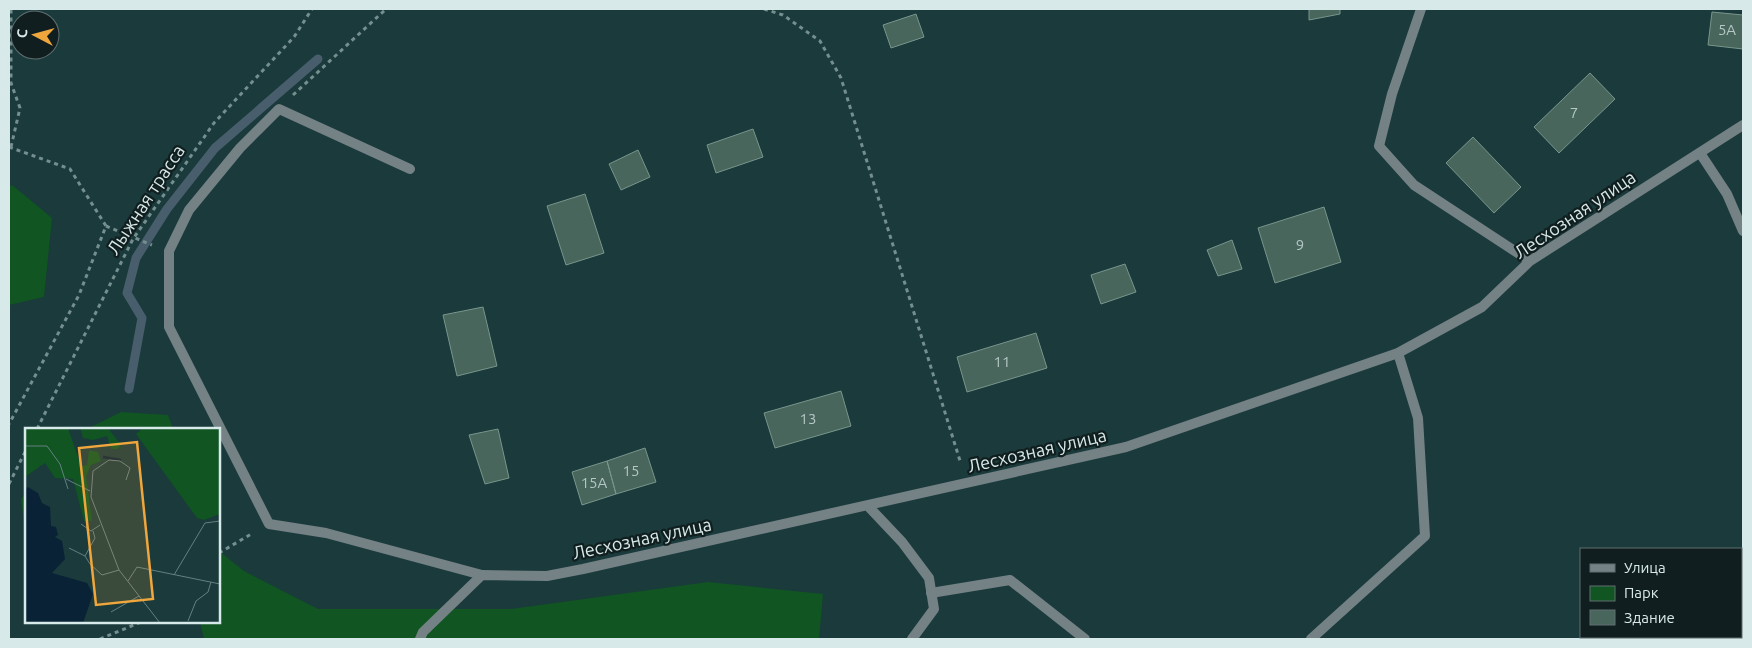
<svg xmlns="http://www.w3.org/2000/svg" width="1752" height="648" font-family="Ubuntu,sans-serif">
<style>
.green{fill:#105522}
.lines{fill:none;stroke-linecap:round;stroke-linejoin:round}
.stream{stroke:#485e6c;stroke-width:9}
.building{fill:#49665d;stroke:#78968c}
.path{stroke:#758e8f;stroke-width:3;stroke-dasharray:4 4;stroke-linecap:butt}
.service{stroke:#748185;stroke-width:10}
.minor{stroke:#748185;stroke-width:10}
.labels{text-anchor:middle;stroke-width:4.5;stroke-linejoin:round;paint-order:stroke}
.number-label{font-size:15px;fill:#b4c8c6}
.street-label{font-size:18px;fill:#d7e9e9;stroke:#111e1f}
.inset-river{fill:none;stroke:#0a2236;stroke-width:2.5}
.inset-road{fill:none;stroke:#668081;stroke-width:1}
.view{fill:#efa73d;fill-opacity:0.15;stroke:#efa73d;stroke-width:2.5}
.inset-edge{fill:none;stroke:#d7e9e9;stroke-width:2.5}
</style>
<rect width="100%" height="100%" fill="#1a3a3b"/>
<path class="green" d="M12,185L52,218L44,297L9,305V187Z
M121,412L168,415L173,429H87Z
M26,492V535L21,499Z
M219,551L244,571L318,609H511L708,582L823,594L819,639H204L200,622H219Z"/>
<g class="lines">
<path class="stream" d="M129,389L142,318L127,293L136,258L167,209L215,148L318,59"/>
</g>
<path class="building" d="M1309,9H1340V14L1309,20Z
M1712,12L1743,15V49L1708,45Z
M916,14L924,37L891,48L883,25Z
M1590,73L1615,99L1559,153L1534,127Z
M753,129L763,157L716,173L707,145Z
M1473,137L1521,187L1494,213L1446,163Z
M638,150L650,177L621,190L609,164Z
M585,194L604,253L566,265L547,206Z
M1324,207L1341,262L1275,283L1258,228Z
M1232,240L1242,269L1218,276L1207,250Z
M1125,264L1136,292L1101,304L1091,275Z
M483,307L497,366L457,376L443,315Z
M1036,333L1047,368L967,392L957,357Z
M841,391L851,426L775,448L764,413Z
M498,429L509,478L485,484L469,435Z
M645,448L656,482L616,494L607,461Z
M607,461L616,494L582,505L572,472Z"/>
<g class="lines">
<path class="path" d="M764,9L783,15L820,41L841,78L961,464
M293,95L386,9
M9,147L70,169L106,226L79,295L9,424
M11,147L20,108L11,83V9
M106,226L152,245
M37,429L133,239L214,123L294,37L312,9
M9,484L26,450
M219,553L253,533
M100,639L141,622"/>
<path class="service" d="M1700,153L1727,194L1743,231
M410,169L279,109L240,148L189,210L169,251V327L269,524L326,533L482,575
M931,593L1010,580L1085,639
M1311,639L1425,536L1418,418L1398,353"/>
<path class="minor" d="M1421,9L1392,94L1379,146L1414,185L1530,261
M868,506L902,542L929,578L934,609L912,639
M420,639L423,632L482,575L547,576L583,569L1126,447L1398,353L1482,307L1530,261L1743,125"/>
</g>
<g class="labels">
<g class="number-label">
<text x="1727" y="35">5А</text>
<text x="1574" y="118">7</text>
<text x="1300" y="250">9</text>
<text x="1002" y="367">11</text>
<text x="808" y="424">13</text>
<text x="631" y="476">15</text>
<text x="594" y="488">15А</text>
</g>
<g class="street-label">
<text transform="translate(146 200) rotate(-57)" y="6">Лыжная трасса</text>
<text transform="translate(1575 215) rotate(-34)" y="6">Лесхозная улица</text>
<text transform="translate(1037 451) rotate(-13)" y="6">Лесхозная улица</text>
<text transform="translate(642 539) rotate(-12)" y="6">Лесхозная улица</text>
</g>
</g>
<g transform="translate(25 428)">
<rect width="195" height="195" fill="#1a3a3b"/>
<path d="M0,0H43L56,38L62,37L64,22L73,24L76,33L66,37L61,48L67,93H59L48,51L30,50L20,35L0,49ZM46,0H83L96,17L93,21H86L82,8L68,12L58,10L55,0ZM118,0H195V86L179,92L172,90L111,6Z" fill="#105522"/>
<path d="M3,59L13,65L17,75L25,79L26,98L31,99L33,107L30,109L37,113L40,131L27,145L62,155L68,166L58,195H0V61Z" fill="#0a2236"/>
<path class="inset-river" d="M78,29L96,32"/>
<path class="inset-road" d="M0,18H22L35,36L43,61M41,51L65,63M101,52L105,40L95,33L84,32L68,43L66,69L94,142L135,195M56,96L66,103L75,97M68,103L70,110L60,128L65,136L77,147L94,142M44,120L60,128M149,147L180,95L195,93M103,153L112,139L195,156M86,184L114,168M163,193L171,173L183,164L186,154"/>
<path class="view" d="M112,14L128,171L71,177L54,20Z"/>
<rect width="195" height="195" class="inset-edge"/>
</g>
<rect width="1752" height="648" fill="none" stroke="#d7e9e9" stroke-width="20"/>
<rect x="1580" y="548" width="162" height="90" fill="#111e1f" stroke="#606f70"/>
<rect x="1590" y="564" width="25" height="8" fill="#748185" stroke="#606f70"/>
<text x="1624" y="573" font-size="15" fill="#d7e9e9">Улица</text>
<rect x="1590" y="586" width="25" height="15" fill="#105522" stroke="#606f70"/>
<text x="1624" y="598" font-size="15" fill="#d7e9e9">Парк</text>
<rect x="1590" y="610" width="25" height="15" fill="#49665d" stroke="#606f70"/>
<text x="1624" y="623" font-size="15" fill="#d7e9e9">Здание</text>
<g transform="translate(35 35) rotate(276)"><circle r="24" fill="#111e1f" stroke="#606f70"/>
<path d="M0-4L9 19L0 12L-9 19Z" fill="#efa73d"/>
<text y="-8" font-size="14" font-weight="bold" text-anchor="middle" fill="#d7e9e9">С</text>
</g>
</svg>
